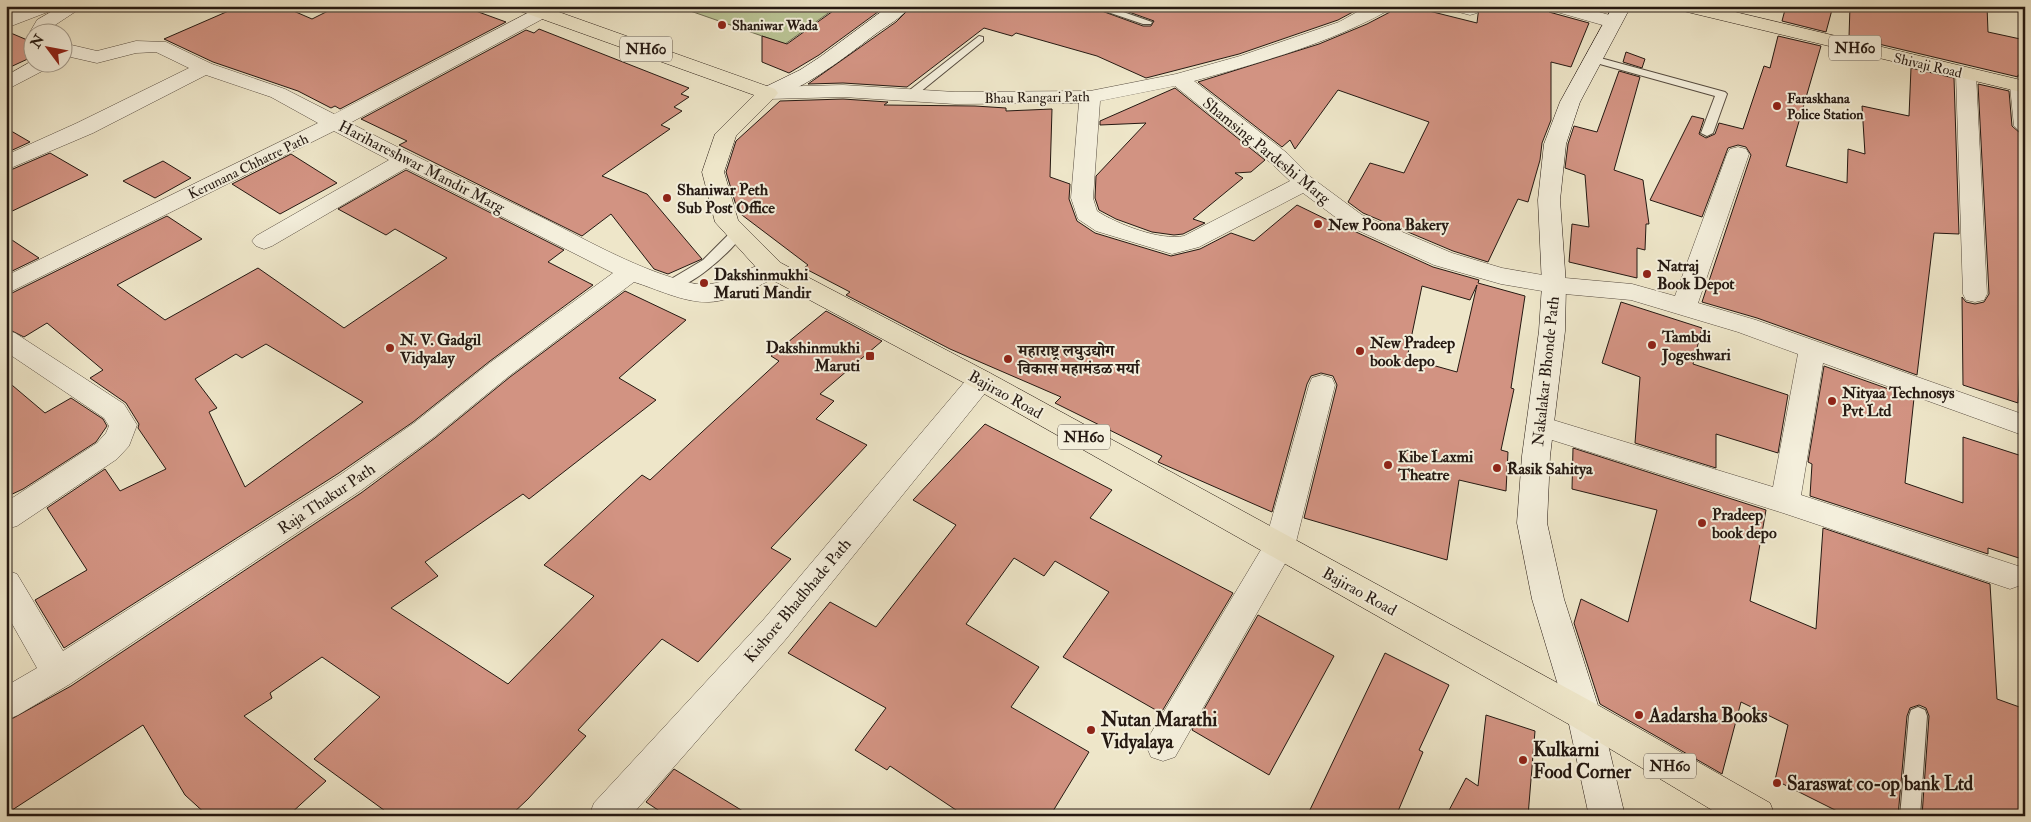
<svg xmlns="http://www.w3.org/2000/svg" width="2031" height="822" font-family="'IM FELL Double Pica','Noto Serif Devanagari',serif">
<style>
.green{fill:#bac495;stroke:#706e54}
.building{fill:#d29382;stroke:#251912;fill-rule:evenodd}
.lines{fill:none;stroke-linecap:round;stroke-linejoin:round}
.lane-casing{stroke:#574c40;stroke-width:2}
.street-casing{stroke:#574c40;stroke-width:1}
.secondary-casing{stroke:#251912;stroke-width:1}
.highway-casing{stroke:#251912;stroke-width:1}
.lane{fill:#f4efdc;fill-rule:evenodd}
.street{fill:#f4efdc;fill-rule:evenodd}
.secondary{fill:#f4efdc;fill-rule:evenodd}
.highway{fill:#eee6c9;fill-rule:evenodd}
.poi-dot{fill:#8f2418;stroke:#f4efdc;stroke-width:2}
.labels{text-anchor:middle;stroke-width:4;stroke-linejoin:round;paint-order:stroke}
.far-poi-label{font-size:14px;font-weight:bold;fill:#251912;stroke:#f4efdc;text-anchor:start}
.far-street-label{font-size:14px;fill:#251912;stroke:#f4efdc}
.shield{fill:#f4efdc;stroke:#63594f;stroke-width:1}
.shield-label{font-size:15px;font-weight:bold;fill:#251912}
.street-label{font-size:16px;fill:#251912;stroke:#f4efdc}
.poi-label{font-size:16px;font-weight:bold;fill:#251912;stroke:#f4efdc;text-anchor:start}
.near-poi-label{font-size:19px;font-weight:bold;fill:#251912;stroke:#f4efdc;text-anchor:start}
</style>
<rect width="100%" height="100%" fill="#eee6c9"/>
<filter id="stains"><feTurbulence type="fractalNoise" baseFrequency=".004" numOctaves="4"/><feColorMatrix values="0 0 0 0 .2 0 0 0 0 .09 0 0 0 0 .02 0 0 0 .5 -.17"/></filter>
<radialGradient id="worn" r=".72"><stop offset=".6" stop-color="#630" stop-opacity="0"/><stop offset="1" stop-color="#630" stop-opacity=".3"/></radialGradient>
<path class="green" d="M676,6H838L785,44Z"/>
<path class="building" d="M240,6H282L312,19L338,6H462L506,22L340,109L335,106L331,108L298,91L213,62L164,39Z
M840,6H886L819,55L789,73L762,62V36L787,44Z
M912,6H1088L1143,26H1151L1154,21L1112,6H1364L1338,20L1239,54L1146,78L1097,56L1016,33L1012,36L984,28L907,87L843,83L808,84L896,22Z
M1393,6H1409L1477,23L1479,6H1546L1549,12L1589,23L1571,67L1551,62V120L1542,143L1540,160L1528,202L1518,199L1488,262L1453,251L1363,213L1348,202L1370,163L1404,173L1429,122L1338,90L1295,149L1290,140L1282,147L1198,82L1319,44L1367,24L1390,12Z
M1786,6H1833L1826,32L1782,21Z
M1850,6H1987L1988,32L2025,40V76L2018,75V77L1849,37Z
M539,29L689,88L681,94L689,97L674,107L682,111L661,125L670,129L602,176L647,194L702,259L668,274L654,269L611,214L582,236L399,145L407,141L361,119L526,30L534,33Z
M6,31L32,42V57L6,69Z
M1778,36L1821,46L1786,166L1847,183L1848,149L1865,154L1862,106L1909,116L1911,68L1954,78L1959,234L1934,233L1917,375L1757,318L1702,302L1751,155L1746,147L1738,145L1728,148L1702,217L1650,200L1692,116L1704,119L1699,134L1706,138L1715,134L1719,123L1743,129L1764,66L1770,68Z
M1626,52L1645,59L1642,68L1623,62Z
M1619,71L1640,77L1614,170L1643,180L1649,224H1646L1645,250L1637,248V278L1569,262L1572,224L1589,227L1585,175L1565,168L1568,144L1574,126L1597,132Z
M1978,84L2009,91L2012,126L2020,133L2022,155L2025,156V265L2018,403L1963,385L1962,297L1966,302L1975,304L1984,302L1989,294Z
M1175,88L1265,160L1251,172L1235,173L1243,178L1193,219L1205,223L1183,234L1174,235L1152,232L1116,219L1099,210L1095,198L1096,176L1146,123L1100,125V121Z
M843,99L888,102L884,105L975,106L1006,108V111L1052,109L1050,177L1070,184L1069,199L1077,221L1095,233L1171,256L1200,249L1231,233L1254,241L1297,205L1336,224L1338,221L1345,227L1433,267L1479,280L1478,283L1525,296L1511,388L1514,389L1501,450L1508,452L1506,491L1459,480L1447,560L1304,518L1337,385L1333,376L1321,373L1311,376L1307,384L1272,512L1158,462L1162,456L1055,403L1061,397L950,349L846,295L850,292L804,268L808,265L738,212L726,172L736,141L780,101ZM1477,285L1457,372L1407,358L1422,286L1470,300Z
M6,128L30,142L6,153Z
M50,153L88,175L6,214V172Z
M291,154L337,183L280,214L232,184Z
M163,161L191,178L155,198L123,181Z
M406,170L564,250L548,262L593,285L490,361L413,422L339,473L64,648L35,600L87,570L47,508L105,469L120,491L166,469L138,428L139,424L126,403L90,378L103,370L47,323L24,337L6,328V296L167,216L202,239L117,285L165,320L258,268L344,328L447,258L395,229L386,235L338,209ZM266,344L363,402L245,487L209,412L217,408L195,379L236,354L242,358Z
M6,236L39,258L6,274Z
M625,291L686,320L619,378L656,400L529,499L523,494L425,562L438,576L391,608L508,684L594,596L544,565L642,475L650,480L779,361L771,356L826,311L882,341L820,394L834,401L816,419L867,445L771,548L791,559L698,662L662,639L578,730L586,736L528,799L510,816H392L314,759L380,697L322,657L270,693L272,698L244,716L326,781L288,816H208L185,795L143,725L6,814V722L71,686L361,493L435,438L510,377Z
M1621,302L1702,328L1693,364L1788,395L1778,453L1716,434V468L1635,443L1640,377L1602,363Z
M1824,366L1914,398L1905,483L1963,503V437L2025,457V560L1988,548V554L1810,496L1812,464L1808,462Z
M6,380L45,413L71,398L103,419L107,426L96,442L23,489L6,497Z
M985,424L1112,490L1090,518L1233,593L1161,713L1063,657L1109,592L1055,561L1044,576L1014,558L966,624L1039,667L1011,707L1089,752L1050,816H965L890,766L887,770L855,750L886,708L788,653L830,602L876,627L956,525L913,500Z
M1573,448L1766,510L1750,601L1816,629L1823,528L1990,584L1997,699L2025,709V816H1922L1929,716L1926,708L1919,705L1910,708L1907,716L1898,816H1847L1775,780L1788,725L1741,702L1722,774L1600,704L1574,623L1581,599L1628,622L1657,510L1572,489Z
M1258,615L1334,656L1269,775L1192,730Z
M1385,653L1449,685L1419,750L1423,752L1396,816H1307Z
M1486,715L1535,731L1528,816H1446L1466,778L1478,786Z
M674,769L751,816H667L646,802Z"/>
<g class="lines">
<g class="lane-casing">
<path id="lane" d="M1090,6H1106L1152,22L1151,24H1143Z
M979,36L983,37V41L914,97H906V93Z
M1593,56L1725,92L1727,94L1713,133L1707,136L1701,133L1715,96L1589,61V57Z
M738,229L744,233C734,249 686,294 666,288L664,285L666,282L703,260L733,230Z
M1918,707L1925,710L1927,716L1920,816H1900L1909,716L1911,710Z"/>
</g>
<g class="street-casing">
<path id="street" d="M29,6H55L53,10L6,28V15Z
M61,6H84L52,27L49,32H32V35L30,32L37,20Z
M541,6L548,8L550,12L548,16L350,123C414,156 480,187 545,219C592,243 639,270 691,283C729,292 753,256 781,263L784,269L781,275C759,285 734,301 709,302C684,303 657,289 634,282L509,376L434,437L360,491L70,684L18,715L6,720V686L37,668L6,613V570L17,574L63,651L340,475L414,423L491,362L613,273L406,168L272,246L264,249L256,246L252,241L256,236L389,160L334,131L6,294V276L318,123L271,97L206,75L93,133L6,170V155L77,123L189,68L156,52L136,53L97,63L62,55V45L67,44L97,51L136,41L166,42L212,64L285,89L334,114Z
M1368,6H1391L1389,10C1328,44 1261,62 1194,81L1287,153L1312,178L1362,215L1452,253L1502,268L1554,277L1632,284L1675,296L1727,154L1730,149L1738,147L1746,149L1749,154L1698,303L1756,320L2025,415V436L1823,363L1801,495L2021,567L2025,574L2021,585L2010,589L1783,513L1530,433L1526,426L1530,419L1540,416L1773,487L1798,354L1738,332L1631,300L1554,293L1501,284L1434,265L1346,225L1303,193L1199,247L1172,254L1096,231L1078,219L1071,198L1079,103L955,104L843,97L768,99L761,97L758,93L761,89L768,87L843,85L955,92L1090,91L1176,74L1240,56L1339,22ZM1175,86L1271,163L1290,181L1184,236C1160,241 1117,224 1097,211L1093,198L1100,101Z
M1449,6H1477L1479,9L1477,13L1470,15L1451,10Z
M1548,6H1578L1620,18L1622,22L1620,26L1613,28L1550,10Z
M32,61L55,62L52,66L6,90V76Z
M1966,68L1973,70L1976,74L1987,294L1984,300L1975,302L1966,300L1963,294L1956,74L1959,70Z
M2020,80L2025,81V132L2018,130L2014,126L2010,86L2013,82Z
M6,330L15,333L124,404L137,425L129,446L117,459L17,526L6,529V502L97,443L106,433L109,426L104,418L6,352Z
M981,370L990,373L994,380L990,387L786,639L631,816H589L594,803L764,619L972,373Z
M1322,375L1332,378L1335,385L1295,546L1175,757L1163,761L1151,757L1146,745L1151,733L1265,543L1309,385L1312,378Z"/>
</g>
<g class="secondary-casing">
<path id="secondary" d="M889,6H910C903,17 888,25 877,33C854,50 788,104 761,97L758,93L761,89L800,70L820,57Z
M1613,6H1631L1580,102L1566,144L1560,200L1566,285L1565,331L1550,456L1547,523L1564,599L1601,715L1625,816H1589L1567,715L1532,599L1517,523L1522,456L1539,331L1542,285L1538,200L1544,144L1560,102Z"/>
</g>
<g class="highway-casing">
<path id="highway" d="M515,6H542L775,89L778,93L775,97L736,136L724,172L738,220L781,263L990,373L1596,704L1770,803L1775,816H1722L1572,726L972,387L763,275L715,222L702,172L715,134L754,95L517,10Z
M1677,6H1710L2025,81V93L1679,10Z"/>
</g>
<use href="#lane" class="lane"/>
<use href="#street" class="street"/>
<use href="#secondary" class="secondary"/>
<use href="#highway" class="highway"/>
</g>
<g class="poi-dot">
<circle cx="722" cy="25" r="5"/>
<circle cx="1777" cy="106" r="5"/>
<circle cx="667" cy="198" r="5"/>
<circle cx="1318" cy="224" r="5"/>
<circle cx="1647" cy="274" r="5"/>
<circle cx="704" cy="283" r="5"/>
<circle cx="1652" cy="345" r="5"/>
<circle cx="390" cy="348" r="5"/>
<circle cx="1360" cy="351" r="5"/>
<rect x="865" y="351" width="10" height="10" rx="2.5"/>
<circle cx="1008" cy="359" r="5"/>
<circle cx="1832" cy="401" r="5"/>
<circle cx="1388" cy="465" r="5"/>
<circle cx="1497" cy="468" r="5"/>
<circle cx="1702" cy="523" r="5"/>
<circle cx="1639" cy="715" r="5"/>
<circle cx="1091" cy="730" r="5"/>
<circle cx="1523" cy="760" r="5"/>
<circle cx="1777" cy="783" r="5"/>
</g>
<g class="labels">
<g class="far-poi-label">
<text x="732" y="30">Shaniwar Wada</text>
<text x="1787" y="103">Faraskhana<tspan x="1787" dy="16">Police Station</tspan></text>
</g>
<g class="far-street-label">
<text transform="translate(1928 65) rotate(13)" y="5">Shivaji Road</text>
<text transform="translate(1037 97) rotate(-1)" y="5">Bhau Rangari Path</text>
<text transform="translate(248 166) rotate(-26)" y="5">Kerunana Chhatre Path</text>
</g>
<g class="shield">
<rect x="1829" y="35.5" width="52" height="25" rx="4"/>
<rect x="620" y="36.5" width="52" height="25" rx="4"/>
<rect x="1058" y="424.5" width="52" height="25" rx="4"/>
<rect x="1644" y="753.5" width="52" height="25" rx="4"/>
</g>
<g class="shield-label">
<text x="1855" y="53">NH60</text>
<text x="646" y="54">NH60</text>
<text x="1084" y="442">NH60</text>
<text x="1670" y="771">NH60</text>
</g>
<g class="street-label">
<text transform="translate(1267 150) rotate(39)" y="6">Shamsing Pardeshi Marg</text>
<text transform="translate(422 166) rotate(27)" y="6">Harihareshwar Mandir Marg</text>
<text transform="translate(1545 371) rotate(-84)" y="6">Nakalakar Bhonde Path</text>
<text transform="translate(1006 394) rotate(29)" y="6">Bajirao Road</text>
<text transform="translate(326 498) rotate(-34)" y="6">Raja Thakur Path</text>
<text transform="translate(1360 591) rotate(29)" y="6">Bajirao Road</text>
<text transform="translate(797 600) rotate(-50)" y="6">Kishore Bhadbhade Path</text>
</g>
<g class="poi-label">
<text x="677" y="195">Shaniwar Peth<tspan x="677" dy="18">Sub Post Office</tspan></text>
<text x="1328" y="230">New Poona Bakery</text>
<text x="1657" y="271">Natraj<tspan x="1657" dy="18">Book Depot</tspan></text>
<text x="714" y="280">Dakshinmukhi<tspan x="714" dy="18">Maruti Mandir</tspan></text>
<text x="1662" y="342">Tambdi<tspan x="1662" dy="18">Jogeshwari</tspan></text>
<text x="400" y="345">N. V. Gadgil<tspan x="400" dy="18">Vidyalay</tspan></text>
<text x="1370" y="348">New Pradeep<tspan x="1370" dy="18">book depo</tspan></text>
<text x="860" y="353" text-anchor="end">Dakshinmukhi<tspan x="860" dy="18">Maruti</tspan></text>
<text x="1018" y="356">महाराष्ट्र लघुउद्योग<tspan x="1018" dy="18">विकास महामंडळ मर्या</tspan></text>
<text x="1842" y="398">Nityaa Technosys<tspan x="1842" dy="18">Pvt Ltd</tspan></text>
<text x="1398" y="462">Kibe Laxmi<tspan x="1398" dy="18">Theatre</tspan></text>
<text x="1507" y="474">Rasik Sahitya</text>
<text x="1712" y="520">Pradeep<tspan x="1712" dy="18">book depo</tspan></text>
</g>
<g class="near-poi-label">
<text x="1649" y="722">Aadarsha Books</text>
<text x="1101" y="726">Nutan Marathi<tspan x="1101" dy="22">Vidyalaya</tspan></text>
<text x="1533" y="756">Kulkarni<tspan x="1533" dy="22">Food Corner</tspan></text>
<text x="1787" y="790">Saraswat co-op bank Ltd</text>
</g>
</g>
<rect width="2031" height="822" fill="none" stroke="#eee6c9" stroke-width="25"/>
<rect x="8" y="8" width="2016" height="807" fill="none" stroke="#251912" stroke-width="2.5"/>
<rect x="12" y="12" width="2006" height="797" fill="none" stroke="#251912"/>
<g transform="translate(48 48) rotate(302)"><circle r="24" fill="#f4efdc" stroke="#a1998b"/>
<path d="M0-4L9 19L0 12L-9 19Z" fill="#8f2418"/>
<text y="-8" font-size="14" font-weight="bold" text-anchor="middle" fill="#251912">N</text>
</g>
<rect width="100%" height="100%" filter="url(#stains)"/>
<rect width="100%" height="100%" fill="url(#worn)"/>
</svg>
